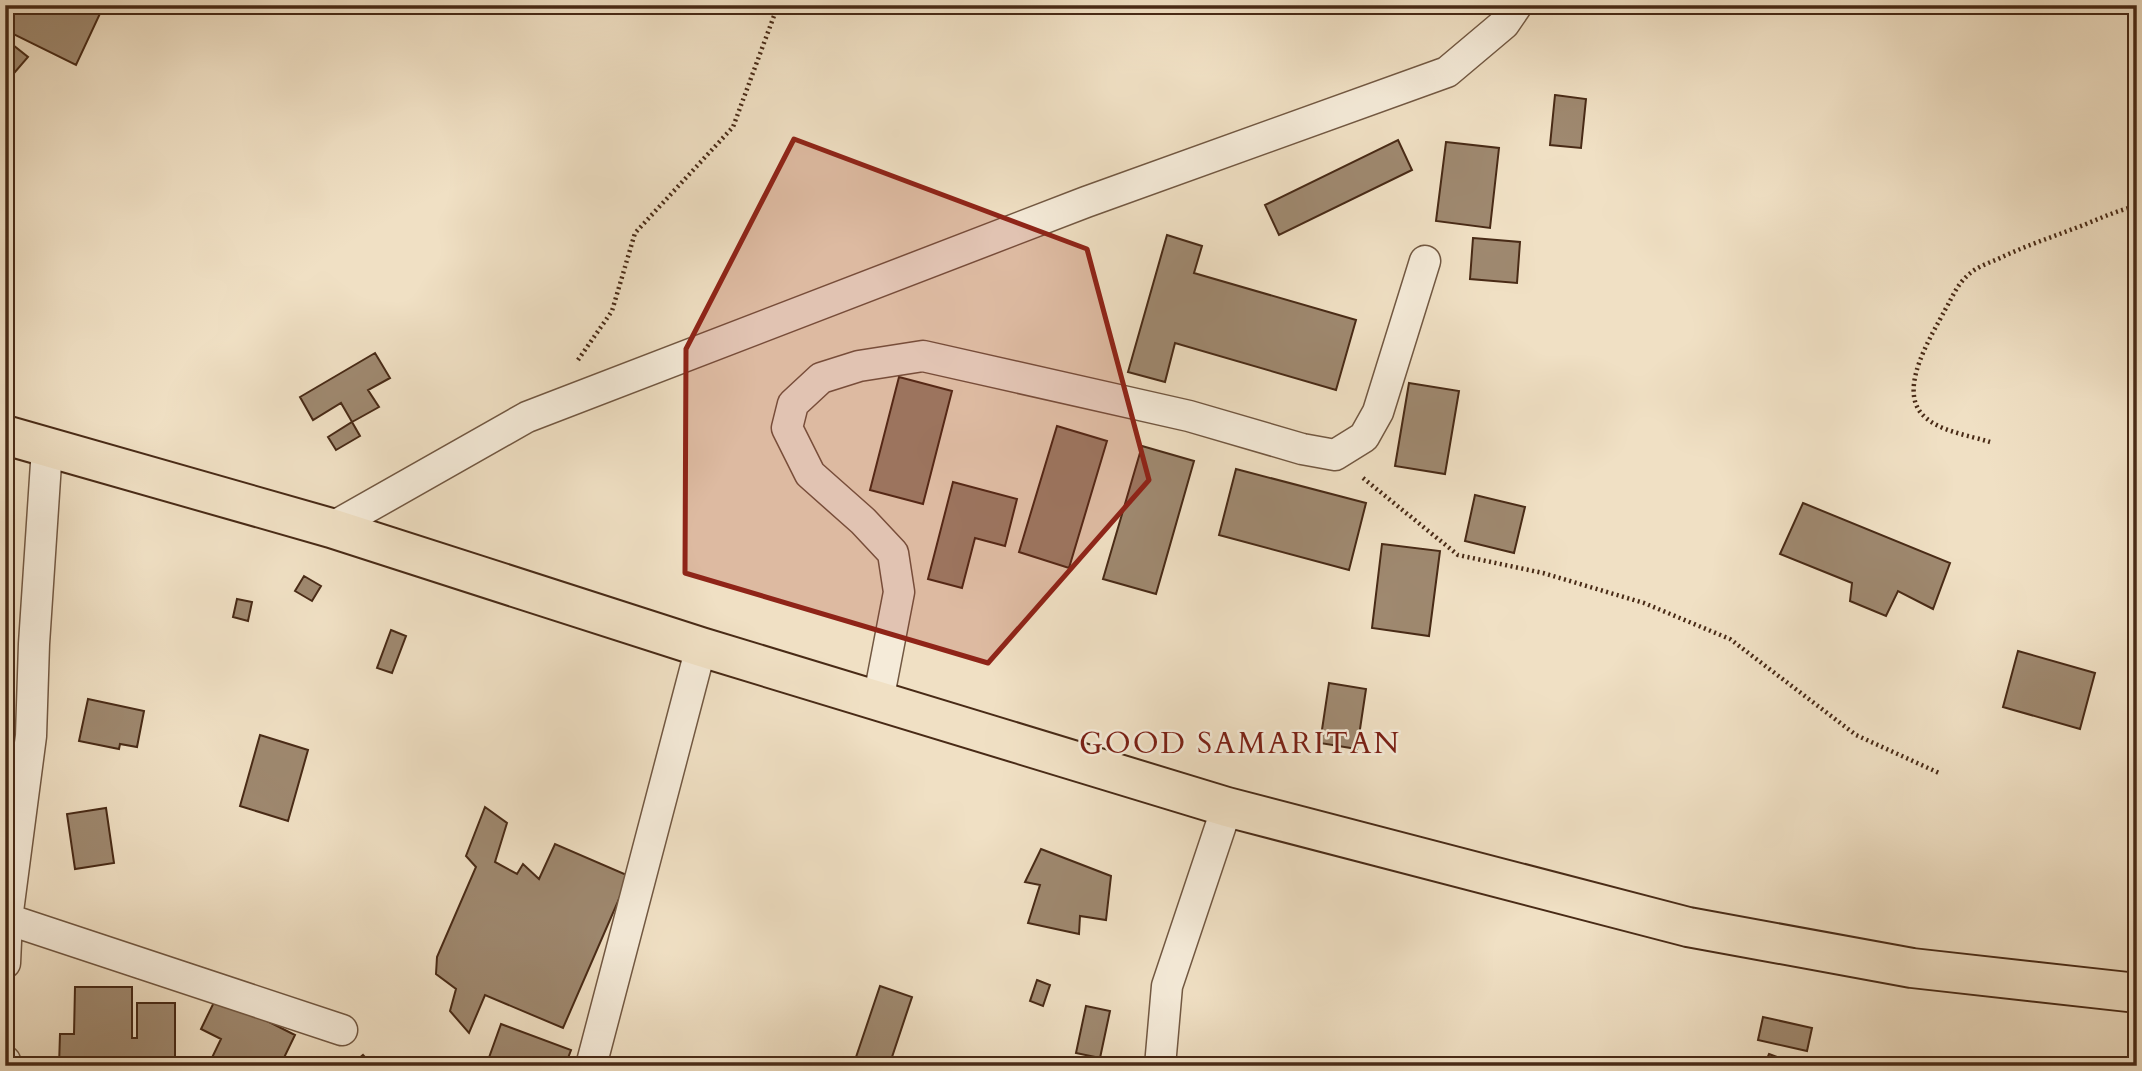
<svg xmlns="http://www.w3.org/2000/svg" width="2142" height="1071" font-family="Cardo,serif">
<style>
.building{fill:#9f8970;stroke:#482a16;stroke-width:2}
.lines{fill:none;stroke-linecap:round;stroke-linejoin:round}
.street-casing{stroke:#725842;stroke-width:33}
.highway-casing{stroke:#482a16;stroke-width:42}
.path{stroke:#482a16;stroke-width:4.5;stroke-dasharray:2 3.5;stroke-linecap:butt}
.street{stroke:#f5ebd9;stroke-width:30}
.highway{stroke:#f0e0c4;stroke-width:38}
.marked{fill:#8f2418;fill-opacity:0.2;stroke:#8f2418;stroke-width:5;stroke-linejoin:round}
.labels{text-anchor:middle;stroke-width:5;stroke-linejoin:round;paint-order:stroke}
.quarter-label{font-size:30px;letter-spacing:2px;fill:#7a1f14;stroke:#f5ebd9}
</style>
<rect width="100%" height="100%" fill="#f0e0c4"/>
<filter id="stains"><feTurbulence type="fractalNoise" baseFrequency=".00286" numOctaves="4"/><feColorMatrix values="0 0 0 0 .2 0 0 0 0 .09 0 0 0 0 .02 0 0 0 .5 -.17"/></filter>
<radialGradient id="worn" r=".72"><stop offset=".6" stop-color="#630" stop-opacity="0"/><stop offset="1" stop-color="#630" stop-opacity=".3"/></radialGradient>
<path class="building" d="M5,5H104L76,65L5,30Z
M13,45L28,57L9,79L5,75V55Z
M1555,95L1586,99L1581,148L1550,145Z
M1398,140L1412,170L1279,235L1265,205Z
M1446,142L1499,148L1490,228L1436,221Z
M1167,235L1202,246L1194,273L1356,320L1336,390L1175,343L1165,382L1128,372Z
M1473,238L1520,242L1517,283L1470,279Z
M375,353L390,378L368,390L379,407L352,422L341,403L313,420L300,397Z
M899,377L952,391L923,504L870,490Z
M1409,383L1459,391L1445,474L1395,466Z
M352,422L360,436L336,450L328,437Z
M1057,426L1107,441L1069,568L1019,552Z
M1142,446L1194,461L1156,594L1103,579Z
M1236,469L1366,503L1349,570L1219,535Z
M953,482L1017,499L1005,546L975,538L962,588L928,579Z
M1475,495L1525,507L1514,553L1465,541Z
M1803,503L1950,563L1933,609L1898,591L1886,616L1850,601L1852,583L1780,554Z
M1382,544L1440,551L1429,636L1372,628Z
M304,576L321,586L312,601L295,591Z
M237,599L252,602L248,621L233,617Z
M391,630L406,636L392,673L377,668Z
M2018,651L2095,673L2080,729L2003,707Z
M1329,683L1366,689L1357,749L1320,743Z
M88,699L144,711L137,747L120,744L119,749L79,741Z
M260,735L308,750L288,821L240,806Z
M485,807L507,823L495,862L517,874L523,864L539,879L555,844L629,876L563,1028L485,995L469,1033L450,1011L456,989L436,974L437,957L476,867L466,856Z
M106,808L114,863L75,869L67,814Z
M1041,849L1111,876L1106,920L1080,916L1079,934L1028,923L1040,885L1025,882Z
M1037,980L1050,985L1043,1006L1030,1001Z
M880,986L912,997L889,1066H853Z
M75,987H132V1038H137V1003H175V1066H59L60,1034H74Z
M217,996L295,1035L280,1066H208L221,1039L201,1029Z
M1086,1006L1110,1011L1100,1058L1076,1053Z
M1763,1017L1812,1028L1807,1051L1758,1040Z
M501,1024L571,1050L565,1066H486Z
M1769,1054L1801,1066H1764Z
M363,1055L373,1066H350Z"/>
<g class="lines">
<g class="street-casing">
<path id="street" d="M331,528L527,417L1086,202L1447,72L1504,24L1517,5
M878,701L899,592L893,553L863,521L810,474L787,428L793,404L821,378L859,366L923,356L1189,416L1302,449L1335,455L1364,437L1378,412L1425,261
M7,919L342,1030
M5,963L7,919L31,736L34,644L47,448
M5,1061L6,1066
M591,1066L701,647
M1160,1066L1167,986L1227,807"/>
</g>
<g class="highway-casing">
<path id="highway" d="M5,435L331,528L701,647L1227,807L1688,927L1912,968L2137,993"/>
</g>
<path class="path" d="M578,360L612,311L635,233L733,127L778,5
M1990,442C1968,435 1936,431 1921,413C1899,386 1932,335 1945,310C1954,294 1958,282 1973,271C1981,265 1992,262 2002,257C2030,244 2058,235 2086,224C2103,217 2119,210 2137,206
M1363,478L1458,555L1543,573L1644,603L1730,639L1856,735L1939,773"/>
<use href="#street" class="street"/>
<use href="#highway" class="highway"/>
</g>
<path class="marked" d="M794,139L1087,249L1149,480L988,663L685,573L686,349Z"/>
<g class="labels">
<g class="quarter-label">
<text x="1240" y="753">GOOD SAMARITAN</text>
</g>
</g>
<rect width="2142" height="1071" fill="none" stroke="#f0e0c4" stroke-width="28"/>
<rect x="7" y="7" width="2128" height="1057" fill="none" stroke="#482a16" stroke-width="3.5"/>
<rect x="14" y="14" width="2114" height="1043" fill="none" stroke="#482a16" stroke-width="2"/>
<rect width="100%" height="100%" filter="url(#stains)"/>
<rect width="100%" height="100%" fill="url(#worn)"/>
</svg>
